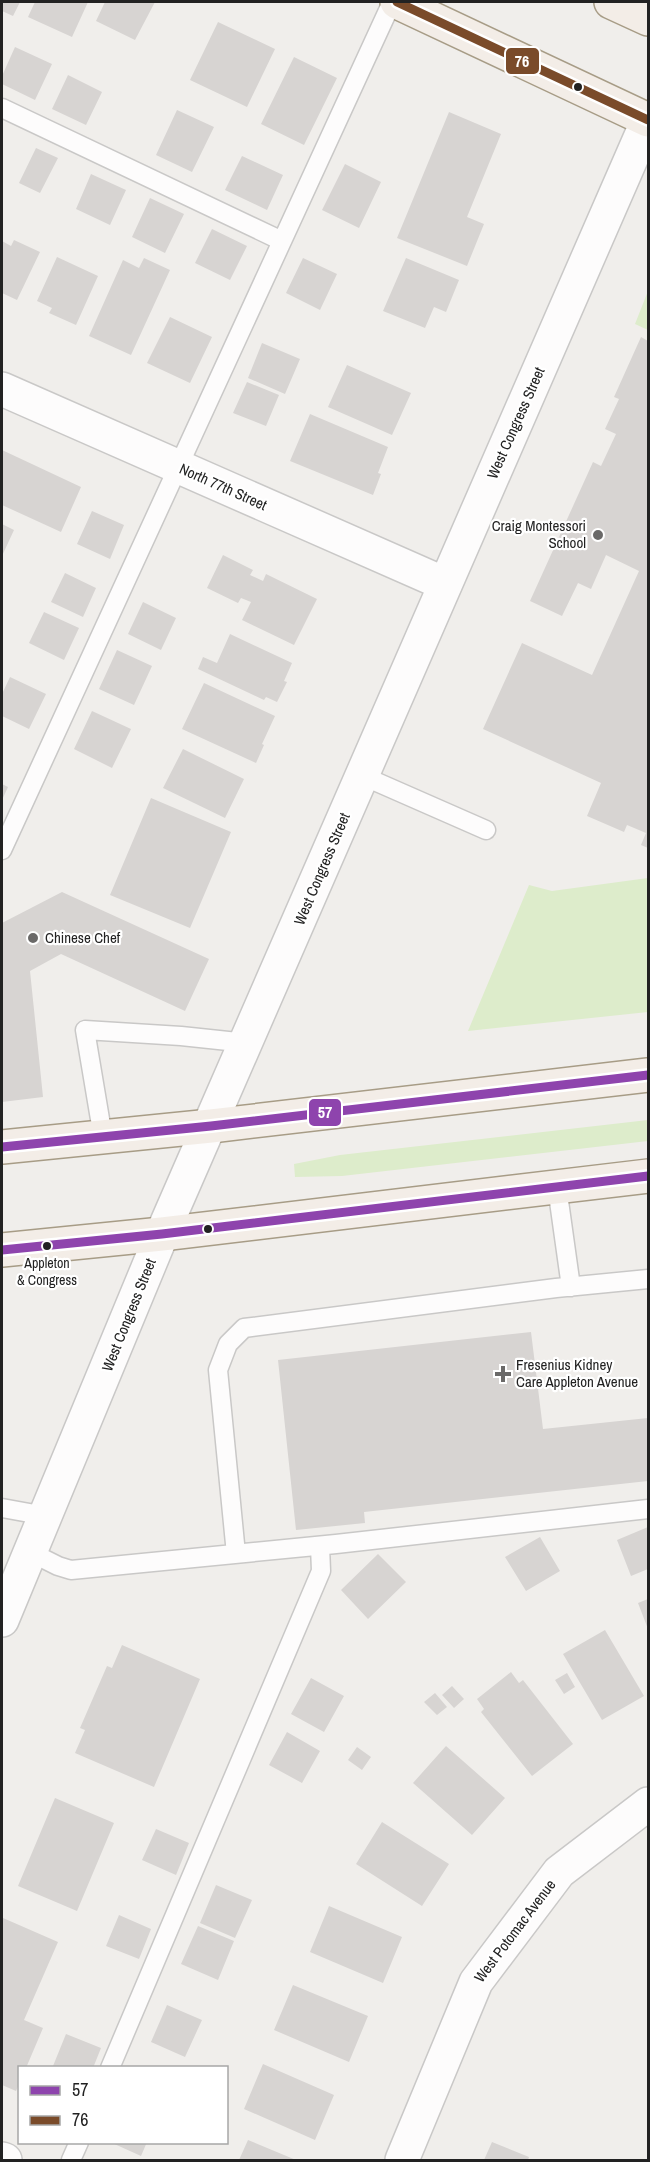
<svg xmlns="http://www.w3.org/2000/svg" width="650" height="2162" font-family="'Archivo Narrow',sans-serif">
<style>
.grass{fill:#ddeccb}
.building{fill:#d7d4d2}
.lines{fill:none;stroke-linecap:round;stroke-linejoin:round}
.service-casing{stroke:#c9c8c7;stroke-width:21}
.minor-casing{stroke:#c9c8c7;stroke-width:36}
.tertiary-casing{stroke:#c9c8c7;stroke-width:36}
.primary-casing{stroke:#a79c86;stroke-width:36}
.service{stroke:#fdfcfc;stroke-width:18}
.minor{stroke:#fdfcfc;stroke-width:33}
.tertiary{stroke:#fdfcfc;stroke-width:33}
.primary{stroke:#f3ede7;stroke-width:33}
.bus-1-casing{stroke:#fff;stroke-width:14}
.bus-2-casing{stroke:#fff;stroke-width:14}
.bus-1{stroke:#8e44ad;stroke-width:9}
.bus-2{stroke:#7a4b2a;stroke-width:9}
.bus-dot{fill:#222;stroke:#fff;stroke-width:2}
.poi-dot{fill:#6a6968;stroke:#fff;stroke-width:2}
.labels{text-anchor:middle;stroke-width:4.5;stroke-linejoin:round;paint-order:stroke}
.bus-label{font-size:14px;fill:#222;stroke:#fff}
.street-label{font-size:15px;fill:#222;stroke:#fff}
.poi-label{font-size:15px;fill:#222;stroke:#fff;text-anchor:start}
.line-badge{stroke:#fff;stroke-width:2}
.badge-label{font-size:16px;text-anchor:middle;font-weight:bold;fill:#fff}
</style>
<rect width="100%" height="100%" fill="#f0eeeb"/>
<path class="grass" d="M648,291V330L635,324Z
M648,878V1012L468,1031L529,885L552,891Z
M648,1120V1141L342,1176L295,1177L294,1164L340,1155Z"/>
<path class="building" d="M2,2H20L13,16L2,11Z
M35,2H88L72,37L28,17Z
M105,2H155L135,40L96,21Z
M218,22L275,49L247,107L190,80Z
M15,47L52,64L35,100L2,84V76Z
M294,57L337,78L304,145L261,124Z
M68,75L102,92L86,125L52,109Z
M177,110L214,127L192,172L156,155Z
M449,112L501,134L467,217L484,224L467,266L397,238Z
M36,148L58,158L40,193L19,183Z
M242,156L283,175L267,210L225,190Z
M345,164L381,182L359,228L322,210Z
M91,174L126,190L110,225L76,209Z
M150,198L184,214L165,253L132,237Z
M212,229L247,246L230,280L195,263Z
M14,240L40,252L17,300L2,293V241L11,246Z
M57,257L98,276L76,325L49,313L52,308L37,301Z
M144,258L170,270L131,355L89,336L123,260L139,268Z
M303,258L337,274L320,310L286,293Z
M406,258L459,280L446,312L434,307L425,328L383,311Z
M170,317L212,337L190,383L147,363Z
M641,337L648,341V848L641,845L646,833L627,825L624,832L587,816L601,783L483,729L522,643L592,675L639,571L606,555L591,589L578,583L562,616L530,601L593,462L601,466L616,434L605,429L619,399L614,397Z
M262,343L300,359L285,394L248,378Z
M347,365L411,393L392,435L328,407Z
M247,382L279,395L266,426L233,413Z
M310,414L388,447L378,473L381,474L373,495L290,461Z
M2,450L81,487L61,532L2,505Z
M92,511L124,525L110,559L77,544Z
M2,524L14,530L2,556Z
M223,555L253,570L250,575L263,581L266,574L317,599L294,645L242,620L251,602L241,598L238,603L207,588Z
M65,573L96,588L83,617L51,602Z
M143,602L176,618L161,650L128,634Z
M44,612L79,628L64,660L29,643Z
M230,634L292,663L284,681L287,682L277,702L266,697L264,700L198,669L203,657L217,663Z
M117,650L152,666L134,705L99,689Z
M10,677L46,694L29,729L2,716V694Z
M204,683L275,716L262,744L264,745L256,763L182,729Z
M92,711L131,729L112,768L74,749Z
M183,749L244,779L225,818L163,788Z
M2,784L8,787L2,800Z
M151,798L231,832L190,928L110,895Z
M62,892L209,959L185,1011L61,954L30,971L43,1097L2,1102V923Z
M531,1332L543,1429L648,1418V1481L364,1512L365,1523L296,1530L278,1360Z
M648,1527V1569L631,1576L617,1540Z
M540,1537L560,1571L526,1591L505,1557Z
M378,1554L406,1582L368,1619L341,1590Z
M648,1599V1629L638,1603Z
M605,1630L644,1696L602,1720L563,1654Z
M122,1645L200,1679L154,1787L75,1753L85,1730L80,1728L107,1666L112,1668Z
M511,1672L519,1683L523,1680L573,1744L532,1776L481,1712L484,1709L477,1699Z
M567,1673L575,1687L564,1694L555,1680Z
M311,1678L344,1696L324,1732L291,1714Z
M452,1686L464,1699L454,1708L442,1695Z
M435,1693L447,1707L437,1715L424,1702Z
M287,1732L320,1751L302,1783L269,1765Z
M446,1746L505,1798L472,1835L413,1783Z
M357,1747L371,1757L362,1770L348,1760Z
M55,1798L114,1823L77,1911L18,1886Z
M382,1822L449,1864L422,1906L356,1864Z
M156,1829L189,1843L176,1875L142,1860Z
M216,1885L252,1900L235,1938L200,1923Z
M329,1906L402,1937L383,1983L310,1952Z
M119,1915L151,1929L139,1959L106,1946Z
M3,1918L58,1942L24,2020L43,2028L26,2068H20V2082L16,2091L2,2085V1923Z
M198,1926L234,1941L218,1980L181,1964Z
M293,1985L368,2016L349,2062L274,2030Z
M167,2005L202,2020L185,2057L151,2042Z
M66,2034L101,2048L93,2068L53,2066Z
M263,2064L334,2095L315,2140L244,2109Z
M248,2140L296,2160H239Z
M110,2142H147L141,2156Z
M492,2142L529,2157L528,2160H484Z"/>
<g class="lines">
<g class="service-casing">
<path id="service" d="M2,108L282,241
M363,776L486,830
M2,850L392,2
M103,1137L85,1030L181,1036L247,1043
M557,1187L571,1287
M2,1508L46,1516
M30,1552L58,1566L71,1570L336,1544L648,1509
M236,1554L218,1370L228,1344L244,1328L556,1288L648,1279
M110,2068L321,1571L320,1546
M71,2160L79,2142"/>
</g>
<g class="minor-casing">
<path id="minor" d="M2,389L445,584
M2,2159L5,2160
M402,2160L476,1982L559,1872L648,1804"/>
</g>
<g class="tertiary-casing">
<path id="tertiary" d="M2,1620L162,1234L648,120"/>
</g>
<g class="primary-casing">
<path id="primary" d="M397,2L648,120
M611,2L648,19
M2,1147L211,1126L648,1075
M2,1250L162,1234L648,1176"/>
</g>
<use href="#service" class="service"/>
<use href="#minor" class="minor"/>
<use href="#tertiary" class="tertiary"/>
<use href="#primary" class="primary"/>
<g class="bus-1-casing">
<path id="bus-1" d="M2,1147L211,1126L648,1075
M2,1250L162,1234L648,1176"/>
</g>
<g class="bus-2-casing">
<path id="bus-2" d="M397,2L648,120"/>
</g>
<use href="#bus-1" class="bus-1"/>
<use href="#bus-2" class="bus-2"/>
</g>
<g class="bus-dot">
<circle cx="578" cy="87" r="5"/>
<circle cx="208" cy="1229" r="5"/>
<circle cx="47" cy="1246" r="5"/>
</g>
<g class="poi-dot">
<circle cx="598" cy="535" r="6"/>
<circle cx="33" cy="938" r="6"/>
<path d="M500 1365h6v6h6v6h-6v6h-6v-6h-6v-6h6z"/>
</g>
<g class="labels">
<g class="bus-label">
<text x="47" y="1268">Appleton<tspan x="47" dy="17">&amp; Congress</tspan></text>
</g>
<g class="street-label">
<text transform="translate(516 423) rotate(-66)" y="5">West Congress Street</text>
<text transform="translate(223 487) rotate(24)" y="5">North 77th Street</text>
<text transform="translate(322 869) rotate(-67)" y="5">West Congress Street</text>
<text transform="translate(129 1315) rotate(-68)" y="5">West Congress Street</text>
<text transform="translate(515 1931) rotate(-53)" y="5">West Potomac Avenue</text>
</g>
<g class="poi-label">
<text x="586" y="531" text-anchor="end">Craig Montessori<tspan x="586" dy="17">School</tspan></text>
<text x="45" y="943">Chinese Chef</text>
<text x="516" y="1370">Fresenius Kidney<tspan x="516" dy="17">Care Appleton Avenue</tspan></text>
</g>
</g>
<g class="line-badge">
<rect x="505" y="47" width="35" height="28" rx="6" fill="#7a4b2a"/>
<rect x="308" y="1098" width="34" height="29" rx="6" fill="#8e44ad"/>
</g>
<g class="badge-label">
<text x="522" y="67">76</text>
<text x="325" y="1118">57</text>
</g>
<rect width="650" height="2162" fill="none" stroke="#222222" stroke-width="6"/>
<rect x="18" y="2066" width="210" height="78" fill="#ffffff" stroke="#a7a7a7" stroke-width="1.5"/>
<rect x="30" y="2086" width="30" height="9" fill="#8e44ad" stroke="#a7a7a7" stroke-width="1.5"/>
<text x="72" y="2096" font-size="18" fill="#222222">57</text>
<rect x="30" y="2116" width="30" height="9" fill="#7a4b2a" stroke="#a7a7a7" stroke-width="1.5"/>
<text x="72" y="2126" font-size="18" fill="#222222">76</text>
</svg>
